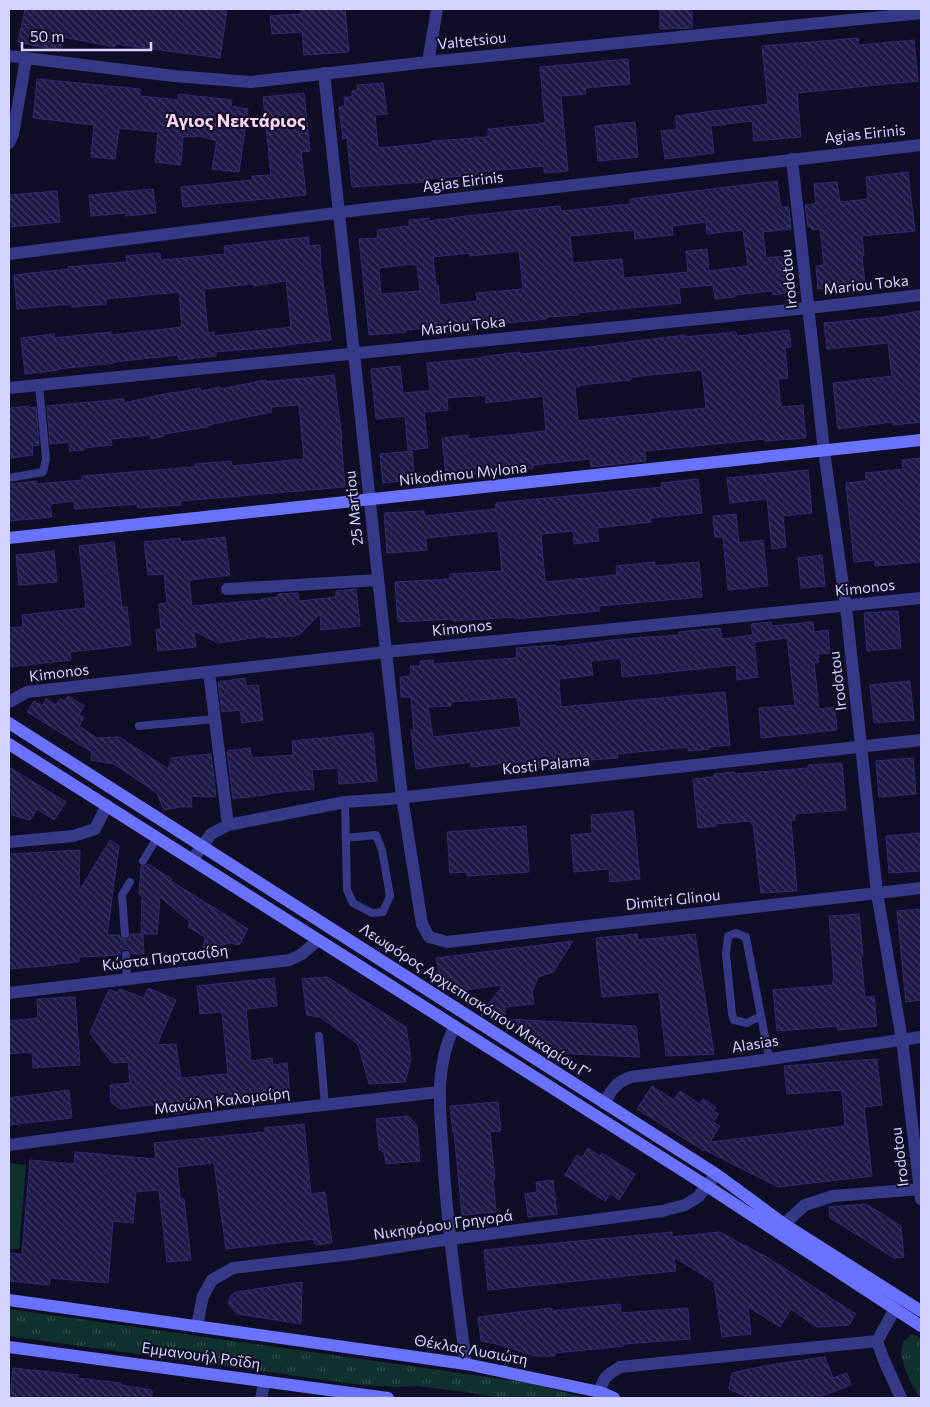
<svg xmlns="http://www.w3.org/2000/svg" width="930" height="1407" font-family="Commissioner,sans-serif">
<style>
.green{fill:#10312d}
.park{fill:url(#park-tufts)}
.building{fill:url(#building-back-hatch);stroke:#322976;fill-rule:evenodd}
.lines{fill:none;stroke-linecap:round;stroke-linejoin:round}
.lane{stroke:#363988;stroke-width:8}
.street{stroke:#363988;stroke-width:12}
.secondary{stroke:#6a72ff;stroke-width:12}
.labels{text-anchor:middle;stroke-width:4;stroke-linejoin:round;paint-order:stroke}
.street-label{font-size:15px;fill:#d5d3ff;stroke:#100e26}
.quarter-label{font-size:18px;font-weight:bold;fill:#ffd5f3;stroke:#100e26}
</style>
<defs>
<pattern id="park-tufts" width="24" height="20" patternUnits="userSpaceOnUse" patternTransform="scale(1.25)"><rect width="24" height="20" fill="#10312d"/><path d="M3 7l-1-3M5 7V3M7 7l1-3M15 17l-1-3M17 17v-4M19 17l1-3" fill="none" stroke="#324e4c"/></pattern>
<pattern id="building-back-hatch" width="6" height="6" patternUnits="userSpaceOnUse" patternTransform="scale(1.25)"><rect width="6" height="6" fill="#1e1948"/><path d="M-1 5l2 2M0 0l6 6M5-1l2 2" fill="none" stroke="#3e3a63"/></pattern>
</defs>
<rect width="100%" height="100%" fill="#100e26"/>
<path class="green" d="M9,1163L26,1165L19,1249H9Z"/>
<path class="park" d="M9,1309L529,1383L586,1398H500L466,1392L416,1386L397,1387L361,1385L9,1336Z
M912,1334L921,1338V1398C913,1388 898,1360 902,1346C903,1340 908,1338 912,1334Z"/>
<path class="building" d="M25,9H212L227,11L220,58L115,44V47L63,37L60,51L18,42Z
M301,9H345L349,52L304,55L302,32L272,34L270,16L301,14Z
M660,9H692V28L660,29Z
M858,38L859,45L914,40L918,81L797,93L801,137L754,141L752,121L711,126L714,153L665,159L661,131L677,129L675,116L768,104L762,46Z
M628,59L630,84L585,88L586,94L561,96L568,171L544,173V166L477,172V175L423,179L424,182L352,187L347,138L343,139L339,107L345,106L344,97H352V91L358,90L357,85L383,83L387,114L375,115L378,148L432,143V141L488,137V129L540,124L539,123H545L540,67Z
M37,79L140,89V96L178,100L179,94L232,100L231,106L248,109L239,172L212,169L217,141L200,136L183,137L181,165L155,162L158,132L119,128L115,159L91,157L94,125L33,118Z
M304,93L310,151L301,152L306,195L183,207L181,187L252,180V176L271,175L263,97Z
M635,122L638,157L598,161L595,126Z
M908,172L915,231L862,236L864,255L862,256L865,284L818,289L816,266L824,265L820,229L812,230L811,227H808L805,205L816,204L814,184L837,182L840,202L868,199L866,177Z
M777,181L781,207H789L791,229L763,232L766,258L786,256L790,293L773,295L772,291L734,295L735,297L715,299L713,285L679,288L681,303L578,313V315L546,317V319L517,322L479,325V323L446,327V326L406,330V332L369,335L359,239L378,238L377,230L409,226V220L429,218V221L466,216L560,206L561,211L631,204L630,199ZM706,222L707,234L743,230L748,266L709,271L707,249L686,251L688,272L624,278L622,259L573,263L570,236L634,230L635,239L673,235L672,226ZM519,251L523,289L476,293L477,301L440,305L438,285L436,286L433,257L470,253V256ZM413,264V265H417L420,291L381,294L379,268Z
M153,189L156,213L126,216V213L91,216L89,195Z
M57,191L60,222L9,227V195Z
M309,237V246L320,245L321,267L331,340L285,345V346L216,352V356L179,360L178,355L114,362V363L58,369V370L25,374L21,338L54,334V338L111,332V335L182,327L179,292L106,299V304L72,307V304L17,309L14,275L69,269L68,267L127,262L126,256L160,253L161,260L225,254L224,246ZM286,281L291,327L214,336V332L208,333L204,289L253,284L254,286Z
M921,311V422L893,425L892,422L838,429L833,383L892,376L888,343L827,349L824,323L884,317Z
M789,330L791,347L785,348L788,378L778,379L781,407L803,405L806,438L765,441V439L645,451L646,461L591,467L590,459L533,465V468L446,476L442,438L468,435V439L546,431L543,396L486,403V395L447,398L448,410L424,412L428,448L408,450L405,416L376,419L371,369L400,366L403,393L430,391L427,363L482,358V357L520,352V354L555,351L685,335V337L736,332L737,336ZM702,370L706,408L578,421L575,387H580V385L631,380V377Z
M334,375L342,439H341L345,487L181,501V505L138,508L137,504L75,509L74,501L50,504L52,517L10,521L9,484L36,481V484L82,480V476L195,467V464L231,461L232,466L304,459L299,405L271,407L272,412L208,425V427L164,434V436L151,439L150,435L111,439L112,445L84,448V450L70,451L69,442L50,444L47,406L124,399V403L155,396L174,392V393L200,388L201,391L220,387V389L266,380V382Z
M29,406V408L36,407L39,445L32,446L33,455L9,458V408Z
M412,451L415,479L383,483L380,454Z
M920,458L921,460V562L875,566V560L854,562L846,483L866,481L865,473L903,469L902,460Z
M808,470L812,513L783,516L786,547L772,549L767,499L730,503L727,478Z
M698,479L702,513L650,518L651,522L597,528L599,541L574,544L573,531L541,534L545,582L617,575L616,566L655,562V566L699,562L702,597L599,606V611L514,619V617L453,621V619L398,622L395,582L450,579V574L502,571L498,531L426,538L427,550L387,553L384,513L424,511L425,516L496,509V503L662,487L661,483Z
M736,514L739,543L763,540L768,586L728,590L723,537H715L713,516Z
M225,537L230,575L189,580L192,606L262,600L261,599L278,597V594L298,593L299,601L336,597V591L356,589L360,626L321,630L320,614L300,634L294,636L266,638V636L218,643L194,631L196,647L158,651L156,630L161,629L159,604L167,603L164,574L148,575L144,542L180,538L181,542Z
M114,542L122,607H127L131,645L70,652L71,660L9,667V628L23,627L22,615L86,608L79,546Z
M54,551L57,582L19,585L16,555Z
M822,555L825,586L801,588L798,558Z
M898,611L901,648L867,651L864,613Z
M771,622L772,626L813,622L814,632L828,630L830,653L818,654L819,662L814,663L819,709L835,707L837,730L761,738L759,708L795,705L787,638L754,642L758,677L737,680L736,665L622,677L621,658L591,661L593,675L559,679L561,707L725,692L730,745L709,747V749L688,751V747L617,754L618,758L563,762L564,765L526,769L525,761L471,767V762L416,769L411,730H414L411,697H401L400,677L411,676L410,666H420V661L433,660V664L517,658L516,648L556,645V647L622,639L679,635V632L720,628L722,639L753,635L751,624ZM517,697L521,727L433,737L428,707L451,706V702Z
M245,678L246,686L258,685L263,720L242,723L240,710L222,712L218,682Z
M910,681L914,720L874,723L870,685Z
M68,696L84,706L79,715L84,717L79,726L97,738L119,737L168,769L171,758L211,754L216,796L208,797L191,796L192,807H179L164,810L157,793L114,764L91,760L92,752L27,712L34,701L42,706L46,699L56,705L60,699L65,701Z
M373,733L377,781L339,784L338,768L312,770L314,789L271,793V794L233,799L227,751L250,748L252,758L293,755L292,741Z
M913,758L916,794L879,797L876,761Z
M842,763L846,810L795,814V820H791L797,891L761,893L753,824H751V821L715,824L716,826L698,828L693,779L714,777V774L735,772V774L808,768V765Z
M9,767L66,802L54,820L37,809L30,820L12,815L11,796L9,795Z
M633,811L640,879L610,882L609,869L574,872L571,835L592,833L591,815Z
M526,826L529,872L467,876V872L450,873L447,832Z
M921,833V871L889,873L886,836Z
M110,840L119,846L107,935H119L121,938L125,940L129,938L131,934H143L144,954H132L129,950L125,949L121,952L120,955L79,957V962L56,964V965L9,969V854L80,850L79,891Z
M148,864L172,879L171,881L248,929L239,945L231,943L203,948L205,937L188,927L190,922L160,897L157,934H141L142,896L139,894L141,866H145Z
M921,909V1000L906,1002L897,911Z
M859,914L863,956H861L865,997L874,996L877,1026L838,1030L837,1026L777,1031L773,990L833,985L832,982L834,981L829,916Z
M637,934L638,940L695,934L714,1054L666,1056L659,992L602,997L596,938Z
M573,941L553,972L538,977L532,992L534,1004L505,1007V1018L491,1010L490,1008L485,1009L503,985L463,990L440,976L436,958Z
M327,977L406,1027L411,1059L405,1082L369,1084L358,1044L320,1017L307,1015L302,979Z
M274,978L277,1006L246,1009L251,1061L272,1058L273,1065L287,1063L290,1095L185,1105L187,1112L174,1114L171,1102L120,1109L111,1102L110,1085L130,1083L128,1062L112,1063L90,1033L109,989L118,993L120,989L144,998L148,988L176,1000L157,1045L176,1044L181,1078L228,1074L222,1012L200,1014L197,986Z
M75,997L80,1065L33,1068L32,1052L9,1054V1021L38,1018L37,999Z
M506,1019L636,1026L640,1057L551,1053L530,1042L535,1035Z
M877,1059L882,1105L864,1107L872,1176L778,1187L705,1150L704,1151L637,1109L652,1086L674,1100L680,1091L700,1104L703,1099L716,1107L713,1111L719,1114L713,1122L720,1126L710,1142L845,1126L842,1090L787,1094L784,1066Z
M69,1090L72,1118L9,1125V1098Z
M498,1102L501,1131L490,1132L495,1179H493L496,1212L462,1215L454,1132H453L450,1106Z
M408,1116L414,1122L417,1126L420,1161L386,1164L384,1152L379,1150L376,1119Z
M304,1124L311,1194L325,1192L332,1243L315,1245L314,1239L226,1249L214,1163L177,1167L180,1199H184L191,1260L167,1262L159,1190L136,1192L133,1223L113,1221L108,1283L50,1278L49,1285L9,1281V1253L22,1254L30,1160L74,1164L75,1152L156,1159L154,1143L265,1132V1128Z
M588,1148L600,1156L602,1153L635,1174L619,1200L610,1193L605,1201L565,1175L577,1155L582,1158Z
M553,1180L557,1214L528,1217L525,1194L537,1192L536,1182Z
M866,1204L901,1226L904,1257L894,1258L830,1218L829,1207Z
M672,1232V1237L720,1232L768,1258L856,1314L849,1325L817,1327L791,1309L780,1327L748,1307L751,1334L722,1337L714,1282L674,1257L676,1271L488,1290L484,1250Z
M302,1282L301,1324L239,1314L234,1311L228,1303L231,1295L236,1292Z
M620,1304L621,1313L688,1308L690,1339L624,1344V1346L555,1353V1356H535L497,1344L481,1341L478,1317L552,1308V1311Z
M825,1357L833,1378L847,1373L851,1385L817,1398H749L729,1389L732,1373L769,1365Z
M13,1368L78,1375L77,1378L121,1383L120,1385L152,1390V1398H10Z"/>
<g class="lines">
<path class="lane" d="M9,478L43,472L46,459L39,384
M139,726L215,719
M345,802L347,890L353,903L372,913L383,912L390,896L382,850L376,835L346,838
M143,861L157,838
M125,934L122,895L130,882
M126,955L127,979
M761,1016L747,1023L734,1020L732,1014L726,954L728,936L736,933L746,937L769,1058
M319,1036L325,1105"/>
<path class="street" d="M9,56L174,76L251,82L428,62L921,13
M428,62L437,9
M324,73L386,652L402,797L422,924L429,937L447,942L921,888
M9,143L13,134L26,59
M792,159L824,451L846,607L877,893L902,1040L921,1199
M9,254L359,210L921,145
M9,388L809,308L921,295
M227,589L378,580
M209,672L228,825
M9,702L27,692L386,652L921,598
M9,842L73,836L95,829L107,805
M192,860L211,834L228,825L345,802L389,799L921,740
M9,993L290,960L302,954L318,940
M454,1027C434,1069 440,1110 443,1155C447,1225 457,1294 466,1364
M604,1103C612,1089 616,1082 631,1077L749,1062L921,1037
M9,1145L234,1115L439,1092
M784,1224L805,1205L833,1196L921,1189
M197,1326L203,1296L212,1280L233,1268L352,1254L450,1239L662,1211L685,1205L698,1197L716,1174
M877,1341L883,1358L901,1398
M877,1341L895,1309
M600,1392C603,1377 607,1375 620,1367L877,1341
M261,1398L265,1381"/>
<path class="secondary" d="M9,538L921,440
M9,723L716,1174L784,1224L921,1311
M9,744L707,1186L921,1326
M9,1300L466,1364L600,1392L614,1398
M9,1347L388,1398"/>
</g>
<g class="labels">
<g class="street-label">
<text transform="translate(472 41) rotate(-6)" y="5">Valtetsiou</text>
<text transform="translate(865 134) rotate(-6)" y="5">Agias Eirinis</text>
<text transform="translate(463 182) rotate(-7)" y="5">Agias Eirinis</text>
<text transform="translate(789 279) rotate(-96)" y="5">Irodotou</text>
<text transform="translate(866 285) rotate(-6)" y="5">Mariou Toka</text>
<text transform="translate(463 326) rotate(-6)" y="5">Mariou Toka</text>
<text transform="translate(463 474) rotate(-6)" y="5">Nikodimou Mylona</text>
<text transform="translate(354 508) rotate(-96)" y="5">25 Martiou</text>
<text transform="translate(865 588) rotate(-6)" y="5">Kimonos</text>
<text transform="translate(462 628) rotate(-6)" y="5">Kimonos</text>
<text transform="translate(59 673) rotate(-7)" y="5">Kimonos</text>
<text transform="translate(838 681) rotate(-97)" y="5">Irodotou</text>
<text transform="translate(546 765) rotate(-6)" y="5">Kosti Palama</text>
<text transform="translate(673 900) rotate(-6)" y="5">Dimitri Glinou</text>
<text transform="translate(165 958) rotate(-7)" y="5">Κώστα Παρτασίδη</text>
<text transform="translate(475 1001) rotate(33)" y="5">Λεωφόρος Αρχιεπισκόπου Μακαρίου Γ’</text>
<text transform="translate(755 1044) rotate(-9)" y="5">Alasias</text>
<text transform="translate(222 1101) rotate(-7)" y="5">Μανώλη Καλομοίρη</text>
<text transform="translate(900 1157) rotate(-97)" y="5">Irodotou</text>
<text transform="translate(443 1225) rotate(-8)" y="5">Νικηφόρου Γρηγορά</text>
<text transform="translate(471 1350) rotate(10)" y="5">Θέκλας Λυσιώτη</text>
<text transform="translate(201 1356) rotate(8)" y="5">Εμμανουήλ Ροΐδη</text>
</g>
<g class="quarter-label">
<text x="236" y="127">Άγιος Νεκτάριος</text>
</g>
</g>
<rect width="930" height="1407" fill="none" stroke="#d5d3ff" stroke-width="20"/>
<path d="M22 42v8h129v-8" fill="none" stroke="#d5d3ff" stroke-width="2.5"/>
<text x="30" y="42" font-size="15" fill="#d5d3ff" stroke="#100e26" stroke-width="4" paint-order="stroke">50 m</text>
</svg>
